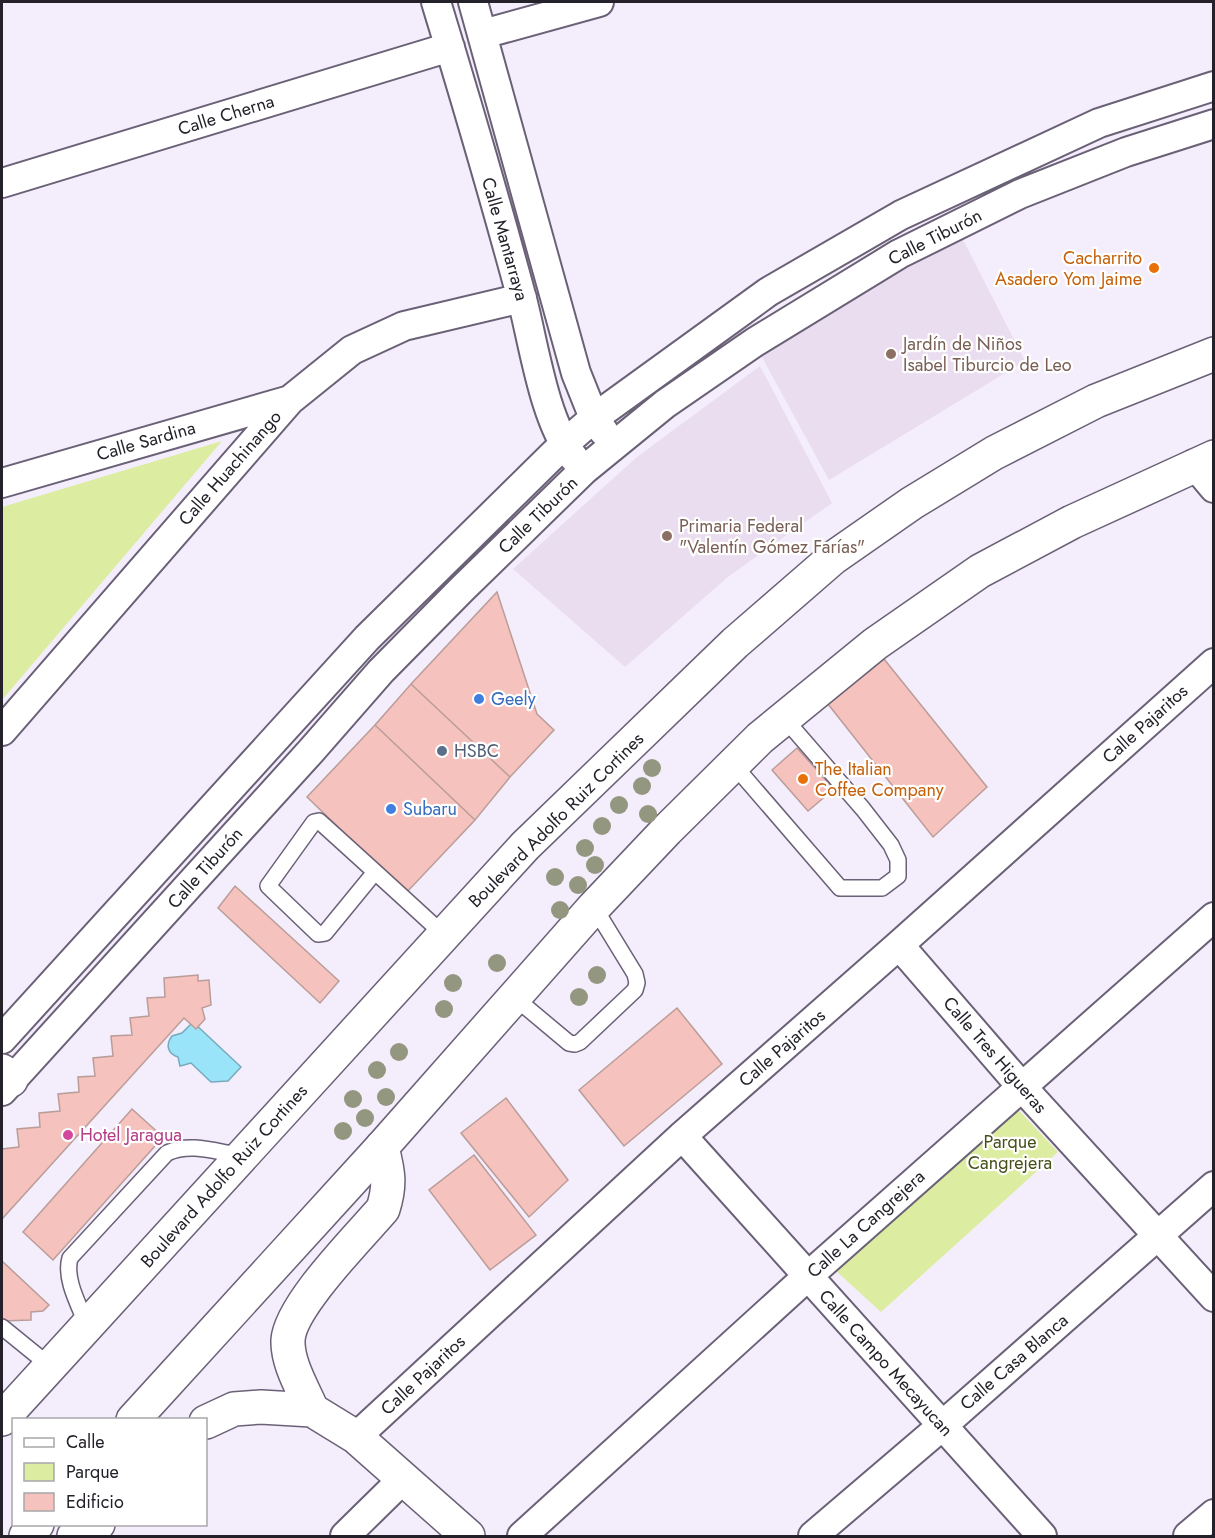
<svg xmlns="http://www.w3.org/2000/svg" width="1215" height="1538" font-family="Jost,sans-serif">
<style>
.education{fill:#eaddf0}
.green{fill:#dceda1}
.water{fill:#9ae4fa;stroke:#77aabc;stroke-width:1.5}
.building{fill:#f5c2bd;stroke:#ba9d99;stroke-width:1.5}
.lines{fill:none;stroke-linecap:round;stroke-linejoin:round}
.service-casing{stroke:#6b6177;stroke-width:18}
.minor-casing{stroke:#6b6177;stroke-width:32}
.tertiary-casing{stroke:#6b6177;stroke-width:36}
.primary-casing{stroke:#6b6177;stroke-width:36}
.service{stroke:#fff;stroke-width:15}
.minor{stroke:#fff;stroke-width:28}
.tertiary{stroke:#fff;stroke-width:33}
.primary{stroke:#fff;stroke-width:33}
.tree{fill:#949780}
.food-dot{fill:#e8710a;stroke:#fff;stroke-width:2}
.education-dot{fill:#8d6e63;stroke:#fff;stroke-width:2}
.shop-dot{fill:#3f7fe0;stroke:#fff;stroke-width:2}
.service-dot{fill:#5c6f8a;stroke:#fff;stroke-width:2}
.hotel-dot{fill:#d1479c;stroke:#fff;stroke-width:2}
.labels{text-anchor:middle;stroke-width:4.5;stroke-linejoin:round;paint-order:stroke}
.street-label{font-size:18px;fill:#25212a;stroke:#fff}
.food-label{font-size:18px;fill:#c56008;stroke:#fff;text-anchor:end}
.education-label{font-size:18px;fill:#785e54;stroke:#fff;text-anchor:start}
.shop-label{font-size:18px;fill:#366cbe;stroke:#fff;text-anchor:start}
.service-label{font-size:18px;fill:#4e5e75;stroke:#fff;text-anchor:start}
.hotel-label{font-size:18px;fill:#b23c85;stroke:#fff;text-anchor:start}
.park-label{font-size:18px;fill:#46501a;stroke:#fff}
</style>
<rect width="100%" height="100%" fill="#f4edfc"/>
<path class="education" d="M958,230L1025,361L829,480L757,348Z
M760,366L832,503L729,576L625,667L513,569L637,457Z"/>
<path class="green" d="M222,441L2,700V507Z
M1014,1105L1058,1152L881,1312L836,1271Z"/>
<path class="water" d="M193,1022L241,1067L228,1081L211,1082L191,1063L180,1066L178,1057C168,1054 165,1045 172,1036L182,1033Z"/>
<path class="building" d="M497,592L537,714L554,730L510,777L411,684Z
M884,659L987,787L933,837L828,704Z
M411,684L510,777L475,820L375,725Z
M375,725L475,820L406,893L307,797Z
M797,748L834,789L808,811L772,770Z
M235,886L339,981L320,1003L218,908Z
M198,975V981L209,980L211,1005L202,1008L205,1019L196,1029L184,1018L2,1219V1149L19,1147L17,1129L40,1127L39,1113L60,1111L58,1094L79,1092L78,1077L95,1076L93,1058L113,1056L111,1036L132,1035L130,1018L149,1016L147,998L165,997L164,978Z
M677,1008L722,1064L624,1146L579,1090Z
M506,1098L568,1180L529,1217L461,1133Z
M132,1109L163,1137L53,1260L23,1232Z
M474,1155L536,1235L490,1270L429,1190Z
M2,1261L49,1305L43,1311L31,1312V1320L2,1321Z"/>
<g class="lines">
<g class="service-casing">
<path id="service" d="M733,764L840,888H882L898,876V860L891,845L863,809L784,718
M375,872L325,933L318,934L268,886L314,822L319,821C361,859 403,897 444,935
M514,997L569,1043L575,1044L580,1042L635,990L637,983L635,974L594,907
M87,1325C79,1305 64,1279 70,1258L167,1153C191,1142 216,1152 242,1156
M2,1327L50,1366"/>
</g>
<g class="minor-casing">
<path id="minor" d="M436,2C466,100 495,199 522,299C534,345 544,421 574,458
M473,2L576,373L594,418L604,432
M483,34L599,2
M2,183L450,47
M1194,464L1214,488
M2,483L290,400
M2,731L290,400L352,350L404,326L522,298
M899,945L1021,1086L1214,1297
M2,1039L367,638L563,445L594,418L768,292L901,215L1099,123L1214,86
M2,1091L311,751L381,671L462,589L584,470L665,404L755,342L899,254L1020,194L1126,152L1214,124
M682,1136L1042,1536
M356,1437L682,1136L899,945L1214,663
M345,1536L403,1479
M522,1536L808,1276L1214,917
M813,1536L943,1425L1214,1186
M1188,1536L1214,1514"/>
</g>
<g class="tertiary-casing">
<path id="tertiary" d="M2,1071L11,1080
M312,1410C303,1389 287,1363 288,1340C290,1306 359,1237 383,1209C391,1184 388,1171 382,1147
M206,1422L234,1409L261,1407L312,1410L356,1437L468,1536
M74,1536L98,1524"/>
</g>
<g class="primary-casing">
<path id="primary" d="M2,1419L525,846L735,643L833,558L912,503L994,453L1096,401L1214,354
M133,1420L382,1147L594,907L667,830L760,738L875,644L980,571L1072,522L1214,457
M26,1536L37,1524"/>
</g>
<use href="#service" class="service"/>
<use href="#minor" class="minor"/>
<use href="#tertiary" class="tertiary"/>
<use href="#primary" class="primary"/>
</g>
<g class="tree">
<circle cx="652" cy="768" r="9"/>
<circle cx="642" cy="786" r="9"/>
<circle cx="619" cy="805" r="9"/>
<circle cx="648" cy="814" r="9"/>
<circle cx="602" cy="826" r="9"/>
<circle cx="585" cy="848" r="9"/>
<circle cx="595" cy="865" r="9"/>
<circle cx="555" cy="877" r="9"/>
<circle cx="578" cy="885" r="9"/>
<circle cx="560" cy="910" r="9"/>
<circle cx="497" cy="963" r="9"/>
<circle cx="597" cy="975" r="9"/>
<circle cx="453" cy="983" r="9"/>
<circle cx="579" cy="997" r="9"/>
<circle cx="444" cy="1009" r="9"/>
<circle cx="399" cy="1052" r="9"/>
<circle cx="377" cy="1070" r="9"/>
<circle cx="386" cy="1097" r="9"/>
<circle cx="353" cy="1099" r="9"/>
<circle cx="365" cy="1118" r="9"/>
<circle cx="343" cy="1131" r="9"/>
</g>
<g class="food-dot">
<circle cx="1154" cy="268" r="6"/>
<circle cx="803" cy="779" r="6"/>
</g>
<g class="education-dot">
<circle cx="891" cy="354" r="6"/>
<circle cx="667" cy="536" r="6"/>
</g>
<g class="shop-dot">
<circle cx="479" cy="699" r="6"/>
<circle cx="391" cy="809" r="6"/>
</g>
<circle class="service-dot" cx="442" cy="751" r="6"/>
<circle class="hotel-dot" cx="68" cy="1135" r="6"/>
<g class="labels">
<g class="street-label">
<text transform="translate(226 115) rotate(-17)" y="6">Calle Cherna</text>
<text transform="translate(935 237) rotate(-27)" y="6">Calle Tiburón</text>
<text transform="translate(505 239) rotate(74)" y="6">Calle Mantarraya</text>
<text transform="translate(146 441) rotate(-16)" y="6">Calle Sardina</text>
<text transform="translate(230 468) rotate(-49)" y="6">Calle Huachinango</text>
<text transform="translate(538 515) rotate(-44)" y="6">Calle Tiburón</text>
<text transform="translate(1145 724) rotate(-42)" y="6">Calle Pajaritos</text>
<text transform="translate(556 820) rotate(-45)" y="6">Boulevard Adolfo Ruiz Cortines</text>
<text transform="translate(205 868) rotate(-48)" y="6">Calle Tiburón</text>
<text transform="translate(782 1048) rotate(-41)" y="6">Calle Pajaritos</text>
<text transform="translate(995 1055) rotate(49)" y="6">Calle Tres Higueras</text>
<text transform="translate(224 1176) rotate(-48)" y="6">Boulevard Adolfo Ruiz Cortines</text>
<text transform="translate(866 1224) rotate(-42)" y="6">Calle La Cangrejera</text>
<text transform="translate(1014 1362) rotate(-41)" y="6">Calle Casa Blanca</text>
<text transform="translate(886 1363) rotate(48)" y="6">Calle Campo Mecayucan</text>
<text transform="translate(423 1375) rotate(-43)" y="6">Calle Pajaritos</text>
</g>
<g class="food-label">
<text x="1142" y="264">Cacharrito<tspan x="1142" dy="21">Asadero Yom Jaime</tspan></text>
<text x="815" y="775" text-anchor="start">The Italian<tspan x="815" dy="21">Coffee Company</tspan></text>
</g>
<g class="education-label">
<text x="903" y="350">Jardín de Niños<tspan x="903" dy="21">Isabel Tiburcio de Leo</tspan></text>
<text x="679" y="532">Primaria Federal<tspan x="679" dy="21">"Valentín Gómez Farías"</tspan></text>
</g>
<g class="shop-label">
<text x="491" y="705">Geely</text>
<text x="403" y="815">Subaru</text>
</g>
<g class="service-label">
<text x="454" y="757">HSBC</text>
</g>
<g class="hotel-label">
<text x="80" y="1141">Hotel Jaragua</text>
</g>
<g class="park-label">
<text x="1010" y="1148">Parque<tspan x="1010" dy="21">Cangrejera</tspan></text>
</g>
</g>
<rect width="1215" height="1538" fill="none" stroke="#25212a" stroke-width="6"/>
<rect x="12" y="1418" width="195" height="108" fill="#ffffff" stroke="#a8a6aa" stroke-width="1.5"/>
<rect x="24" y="1438" width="30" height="9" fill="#ffffff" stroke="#a8a6aa" stroke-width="1.5"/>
<text x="66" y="1448" font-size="18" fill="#25212a">Calle</text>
<rect x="24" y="1463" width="30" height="18" fill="#dceda1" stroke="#a8a6aa" stroke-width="1.5"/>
<text x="66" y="1478" font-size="18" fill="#25212a">Parque</text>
<rect x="24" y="1493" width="30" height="18" fill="#f5c2bd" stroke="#a8a6aa" stroke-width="1.5"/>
<text x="66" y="1508" font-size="18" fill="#25212a">Edificio</text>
</svg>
